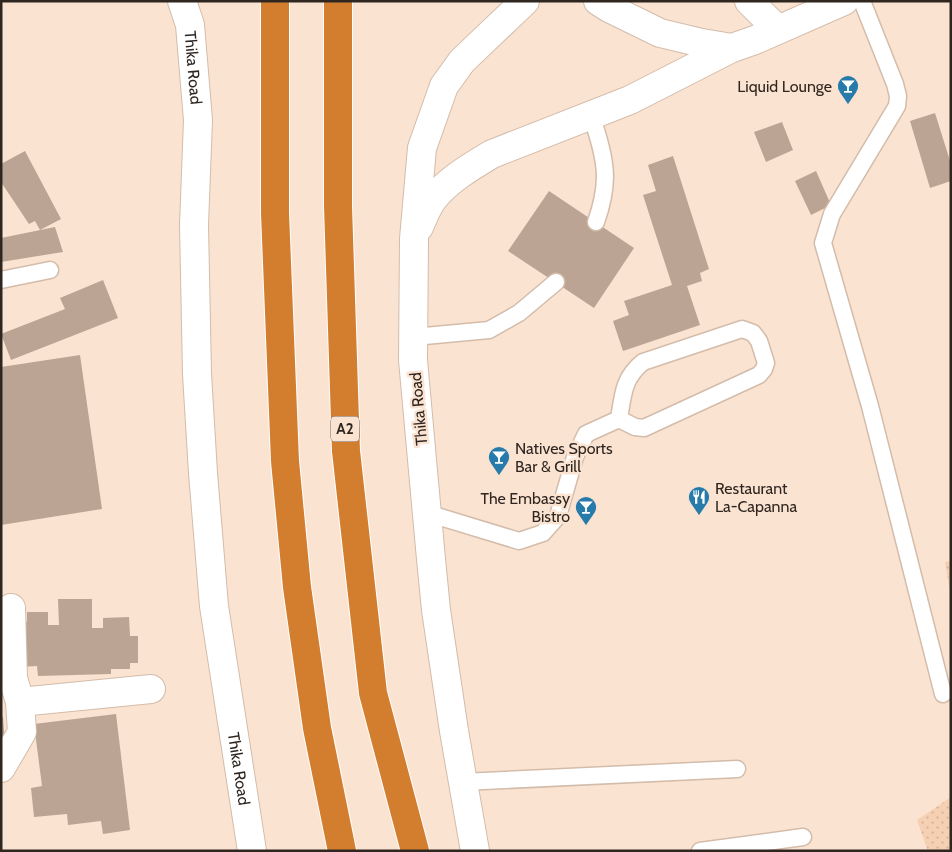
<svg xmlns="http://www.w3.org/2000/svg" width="952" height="852" font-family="Cabin,sans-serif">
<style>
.grass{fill:url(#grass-dots)}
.building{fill:#bba494}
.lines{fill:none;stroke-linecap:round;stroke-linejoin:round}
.lane-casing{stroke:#d3bcaa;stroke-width:19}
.street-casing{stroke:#d3bcaa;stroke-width:30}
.secondary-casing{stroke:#d3bcaa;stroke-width:30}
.highway-casing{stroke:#fff;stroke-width:30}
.lane{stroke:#fff;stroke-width:16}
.street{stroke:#fff;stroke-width:28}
.secondary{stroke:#fff;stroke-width:28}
.highway{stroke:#d37e2e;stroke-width:28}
.labels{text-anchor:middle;stroke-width:5;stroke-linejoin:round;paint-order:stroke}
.shield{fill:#fbe3d2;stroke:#6c5f55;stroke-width:1}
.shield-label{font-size:15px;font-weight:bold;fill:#2f2620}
.street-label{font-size:16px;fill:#2f2620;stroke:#fbe3d2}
.poi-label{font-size:16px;fill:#2f2620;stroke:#fbe3d2;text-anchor:end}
</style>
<defs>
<pattern id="grass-dots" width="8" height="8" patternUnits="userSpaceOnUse" patternTransform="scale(1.25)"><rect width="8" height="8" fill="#f6d0b3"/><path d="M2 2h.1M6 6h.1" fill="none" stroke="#d3b29a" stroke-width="1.8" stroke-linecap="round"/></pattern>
</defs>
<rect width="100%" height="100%" fill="#fbe3d2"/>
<path class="grass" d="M951,561V597L945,562Z
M951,797V851H928L917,820Z"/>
<path class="building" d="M935,113L951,164V181L930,188L910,121Z
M782,122L793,150L766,162L754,132Z
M25,151L61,219L40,230L35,221L29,224L1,182V164Z
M673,156L709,269L700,273L702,281L687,286L700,325L623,351L613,321L629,315L624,301L672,285L643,195L656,191L648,165Z
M816,171L831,205L811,215L795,181Z
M549,191L634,248L594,308L508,251Z
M55,227L63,252L1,262V238Z
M103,280L118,318L11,360L1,334L65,309L60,298Z
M80,355L102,509L1,525V367Z
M58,599H92V628H103V618L129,617L130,636H138V663H130V669H111V674L38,676L37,666L19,667L21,622H27V612H48V625H59Z
M116,714L130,830L103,834L101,821L68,825L67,814L34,817L31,788L42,786L34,724Z
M1,717H3L5,742H1Z"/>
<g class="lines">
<g class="lane-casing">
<path id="lane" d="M862,1L895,84L898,96L897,106L832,214L823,243L870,406L943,694
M591,114C596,130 602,147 604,164C607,183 602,205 596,222
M1,280L50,270
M742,329L753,333L759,341L766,363L764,369L759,375L644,428L635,427L619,419C623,395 623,378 643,362Z
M414,337L489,330L519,313L556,282
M427,513L519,541L543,533L558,516L575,457L586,434L619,419
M463,782L737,769
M700,851L803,837"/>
</g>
<g class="street-casing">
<path id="street" d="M598,1L609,8L660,33L702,43L732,48L755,40L844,1
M749,1L778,30
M20,702L151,689
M1,768L22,732L20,702L13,678L11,608"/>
</g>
<g class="secondary-casing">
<g id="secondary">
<path id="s1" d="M182,1L190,25L198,120L194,225L197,374L203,473L214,606L252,851"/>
<path d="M419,227C423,218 427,207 433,199C448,180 472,166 492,154L630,100L732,48"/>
<path d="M475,851L454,731L436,610L431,559L413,360L414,239L422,148L444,86L462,61L525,1"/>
</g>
</g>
<g class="highway-casing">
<path id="highway" d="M275,1V213L285,461L297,587L317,728L342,851
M338,1V206L346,451L373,693L415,851"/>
</g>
<use href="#lane" class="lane"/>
<use href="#street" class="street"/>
<use href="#secondary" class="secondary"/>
<use href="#highway" class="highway"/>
</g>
<defs>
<g id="bar-pin" transform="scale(1.125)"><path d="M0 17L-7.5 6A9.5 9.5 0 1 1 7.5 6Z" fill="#277bab" stroke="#fbe3d2"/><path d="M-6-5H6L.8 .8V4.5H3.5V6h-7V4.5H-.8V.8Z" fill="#fff"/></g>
<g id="restaurant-pin" transform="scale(1.125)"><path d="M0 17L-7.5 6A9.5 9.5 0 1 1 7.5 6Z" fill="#277bab" stroke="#fbe3d2"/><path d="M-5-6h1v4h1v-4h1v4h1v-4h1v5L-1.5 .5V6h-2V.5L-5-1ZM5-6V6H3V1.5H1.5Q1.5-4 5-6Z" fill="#fff"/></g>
</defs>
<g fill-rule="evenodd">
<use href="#bar-pin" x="848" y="86"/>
<use href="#bar-pin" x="499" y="457"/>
<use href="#restaurant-pin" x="699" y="497"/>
<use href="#bar-pin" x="586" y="507"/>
</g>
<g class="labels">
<rect class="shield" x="331" y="416.5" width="28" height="25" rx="4"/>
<g class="shield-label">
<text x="345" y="434">A2</text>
</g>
<g class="street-label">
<text dy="6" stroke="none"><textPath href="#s1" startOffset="68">Thika Road</textPath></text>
<text transform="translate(418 409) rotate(-95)" y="6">Thika Road</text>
<text dy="6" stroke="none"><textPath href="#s1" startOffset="772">Thika Road</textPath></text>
</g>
<g class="poi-label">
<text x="832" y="92">Liquid Lounge</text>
<text x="515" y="454" text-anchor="start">Natives Sports<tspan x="515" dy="18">Bar &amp; Grill</tspan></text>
<text x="715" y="494" text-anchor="start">Restaurant<tspan x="715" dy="18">La-Capanna</tspan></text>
<text x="570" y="504">The Embassy<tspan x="570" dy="18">Bistro</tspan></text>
</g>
</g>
<rect width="952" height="852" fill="none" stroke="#2f2620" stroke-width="5"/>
</svg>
